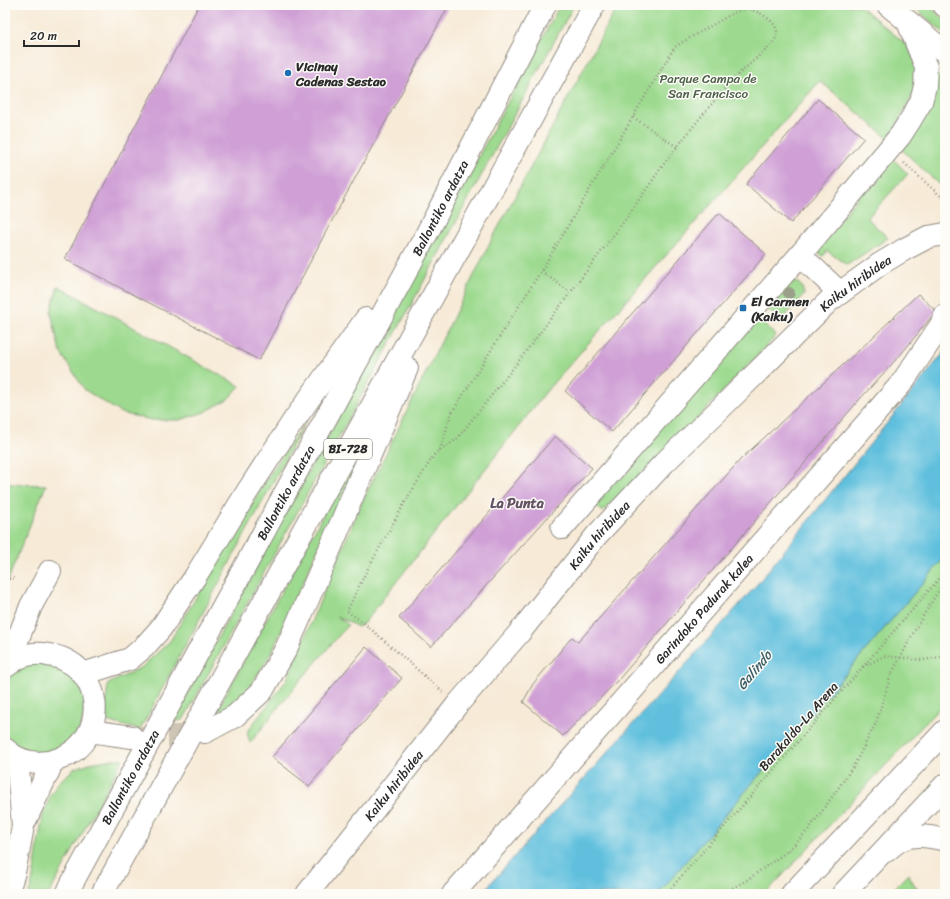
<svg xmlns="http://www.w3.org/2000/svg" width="950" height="899" font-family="Sriracha,sans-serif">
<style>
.green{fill:#9dda8f;stroke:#64825d}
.water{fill:#5fbfdd;stroke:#457584}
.building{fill:#cf9fd5}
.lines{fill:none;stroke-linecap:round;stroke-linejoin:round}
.major-tunnel{stroke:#cec5b5;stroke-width:22;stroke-dasharray:22 11;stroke-linecap:butt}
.minor-casing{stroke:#918b82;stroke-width:24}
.major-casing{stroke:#918b82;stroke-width:24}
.path{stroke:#918b82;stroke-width:2.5;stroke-dasharray:1 3;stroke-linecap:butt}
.minor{stroke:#fff;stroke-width:22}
.major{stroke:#fff;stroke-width:22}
.tree{fill:#9a9f89}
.poi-dot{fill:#1f6fb2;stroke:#fdfcf7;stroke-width:1.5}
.labels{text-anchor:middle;stroke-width:3;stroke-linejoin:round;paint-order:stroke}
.shield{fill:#fdfcf7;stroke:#6a6a68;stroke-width:1}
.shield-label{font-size:12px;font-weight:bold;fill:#2b2b2b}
.poi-label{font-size:13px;font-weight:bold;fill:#2b2b2b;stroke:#fdfcf7;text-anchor:start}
.park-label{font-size:13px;fill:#4d6049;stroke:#fdfcf7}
.street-label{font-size:13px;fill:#2b2b2b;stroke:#fdfcf7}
.neighbourhood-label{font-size:14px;font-weight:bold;fill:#645466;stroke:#fdfcf7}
.water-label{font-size:14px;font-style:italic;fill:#3d5f69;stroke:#fdfcf7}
</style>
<rect width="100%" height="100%" fill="#fdfcf7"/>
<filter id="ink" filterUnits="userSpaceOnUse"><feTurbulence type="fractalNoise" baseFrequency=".025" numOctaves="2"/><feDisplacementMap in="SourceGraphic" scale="8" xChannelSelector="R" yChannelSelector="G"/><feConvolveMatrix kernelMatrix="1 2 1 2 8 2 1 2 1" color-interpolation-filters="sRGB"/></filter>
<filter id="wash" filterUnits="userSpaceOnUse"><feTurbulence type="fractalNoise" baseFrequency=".012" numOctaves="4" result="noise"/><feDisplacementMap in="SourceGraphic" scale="16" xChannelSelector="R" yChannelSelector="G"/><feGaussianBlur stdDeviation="0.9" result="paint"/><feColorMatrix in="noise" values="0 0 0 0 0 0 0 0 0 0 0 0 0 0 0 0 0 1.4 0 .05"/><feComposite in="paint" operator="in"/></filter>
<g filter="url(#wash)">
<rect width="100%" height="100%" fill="#f7ebd8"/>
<path class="green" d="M560,5H574L387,349L183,720L172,722L362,373Z
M618,5H859L907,45L919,69L918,85L889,139L820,81L549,388L364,623L358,627L337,616L348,625L298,683L250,743L247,732L286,681L363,500L491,241Z
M912,5H928L945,20V34Z
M936,73L945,82V190L898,146Z
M890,156L908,174L867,218L888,238L847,265L827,251L823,256L819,254L817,249Z
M784,282C797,282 802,281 804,295L781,321L763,305Z
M58,286L240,386L228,399L205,412L179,420H152L121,413L85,390L60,352L51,312Z
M754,314L776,336L695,421L602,512L593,503Z
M379,412L271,654L242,698L214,716Z
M307,419L140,730L103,720L106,712V702L108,684L142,667L170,641L268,477Z
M8,484L46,485L5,587V487Z
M945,557V702L765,894H658Z
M29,660L72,672L86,698L81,727L72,740L59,749L43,753L27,752L13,745L5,738V674Z
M113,759H123L49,894H28L31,888L35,868L38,844L43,815L51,794L59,782L75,768L90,763Z
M908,874L920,894H888Z"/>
<path class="water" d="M945,351V557L658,894H481L754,588Z"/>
<g id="blocks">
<path class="building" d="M199,5H449L321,241L259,360L65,259Z
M818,99L864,138L791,223L746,184Z
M719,213L766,254L612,432L565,391Z
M918,294L936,311L902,353L859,400L619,679L563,736L523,702L533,684L572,637L578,642L741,459L870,340Z
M555,436L592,468L431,647L399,618Z
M366,647L402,678L309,786L272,757Z"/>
</g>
</g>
<g filter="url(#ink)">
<use href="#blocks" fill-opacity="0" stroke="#918b82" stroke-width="1"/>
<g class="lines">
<path class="major-tunnel" d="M135,737L179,736L205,732"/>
<g class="minor-casing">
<g id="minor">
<path d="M800,255L840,293"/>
<path d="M562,528L800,255L900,136L911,119L921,102L925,86L926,67L908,22"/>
<path d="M5,666L17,641L31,606L50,571"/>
<path d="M5,667C10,664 15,659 21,657C29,654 39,653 48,655C104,662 112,739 59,759C46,764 31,764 18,758C13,756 9,752 5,749"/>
<path d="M23,825L49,770L51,762"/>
<path d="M886,851C890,848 894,844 899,841C912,833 930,836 945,840"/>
<path d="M7,894L14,872L18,853L23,826L17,758"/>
<path id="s1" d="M307,894L457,705L520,632L596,536L664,463L726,403L829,301L880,264L905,249L928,237L945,234"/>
<path id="s2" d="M453,894L901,384L941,325L945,316"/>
</g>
</g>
<g class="major-casing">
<g id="major">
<path d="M888,5L945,52"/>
<path d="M944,5L945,6"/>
<path d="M83,674L130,659L145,646L161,628L195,577L247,492L294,420L366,319"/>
<path d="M90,731L132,737"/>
<path d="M205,732L235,716L262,691L286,649L327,556L407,368"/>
<path id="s3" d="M67,894L71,885L426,235L545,5"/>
<path d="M102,894L594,5"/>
<path d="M792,894L945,731"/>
<path d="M843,894L945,785"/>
</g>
</g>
<path class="path" d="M633,117L677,147
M904,163L945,200
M541,271L570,292
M440,450L451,414L546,263L671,53L675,47L681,43L735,12C738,11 741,10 744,9C754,8 778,21 777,33C777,37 774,41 772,44L739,74L720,94L696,123L666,161L622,224L518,362L456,440L440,450L434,455L408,497L366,572L347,611L364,623L443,692
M5,579L15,578
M863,667L884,656L923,660L945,656
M666,894L945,572
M722,894L747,880L789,850L807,831L823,810L853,767L876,723L891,675L917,626L945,580"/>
<use href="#minor" class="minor"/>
<use href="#major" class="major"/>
</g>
<circle class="tree" cx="789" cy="293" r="6"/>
</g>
<g class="poi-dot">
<circle cx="288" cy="73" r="4"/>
<rect x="739" y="304" width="8" height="8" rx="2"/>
</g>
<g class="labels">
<rect class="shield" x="324" y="439" width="48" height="20" rx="3"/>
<g class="shield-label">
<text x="348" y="453">BI-728</text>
</g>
<g class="poi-label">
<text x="296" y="71">Vicinay<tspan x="296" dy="15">Cadenas Sestao</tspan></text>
<text x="751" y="306">El Carmen<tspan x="751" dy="15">(Kaiku)</tspan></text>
</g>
<g class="park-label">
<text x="708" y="83">Parque Campa de<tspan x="708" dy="15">San Francisco</tspan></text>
</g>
<g class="street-label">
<text dy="5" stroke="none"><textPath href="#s3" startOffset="781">Ballontiko ardatza</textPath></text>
<text dy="5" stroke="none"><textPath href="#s1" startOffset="823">Kaiku hiribidea</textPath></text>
<text dy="5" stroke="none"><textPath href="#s3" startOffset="457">Ballontiko ardatza</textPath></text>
<text dy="5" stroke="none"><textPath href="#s1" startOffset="463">Kaiku hiribidea</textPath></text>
<text dy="5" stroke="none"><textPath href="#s2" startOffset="380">Garindoko Padurak kalea</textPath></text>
<text transform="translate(798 726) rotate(-49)" y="5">Barakaldo-La Arena</text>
<text dy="5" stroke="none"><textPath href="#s3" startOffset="133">Ballontiko ardatza</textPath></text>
<text dy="5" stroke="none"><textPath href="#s1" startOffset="139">Kaiku hiribidea</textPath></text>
</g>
<g class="neighbourhood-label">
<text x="517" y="508">La Punta</text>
</g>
<g class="water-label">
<text transform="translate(754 670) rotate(-50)" y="5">Galindo</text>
</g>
</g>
<rect width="950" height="899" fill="none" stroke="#fdfcf7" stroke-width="20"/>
<path d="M24 40v6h55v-6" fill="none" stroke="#2b2b2b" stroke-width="2"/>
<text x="30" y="40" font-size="12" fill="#2b2b2b" stroke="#fdfcf7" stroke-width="3" paint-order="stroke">20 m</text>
</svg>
